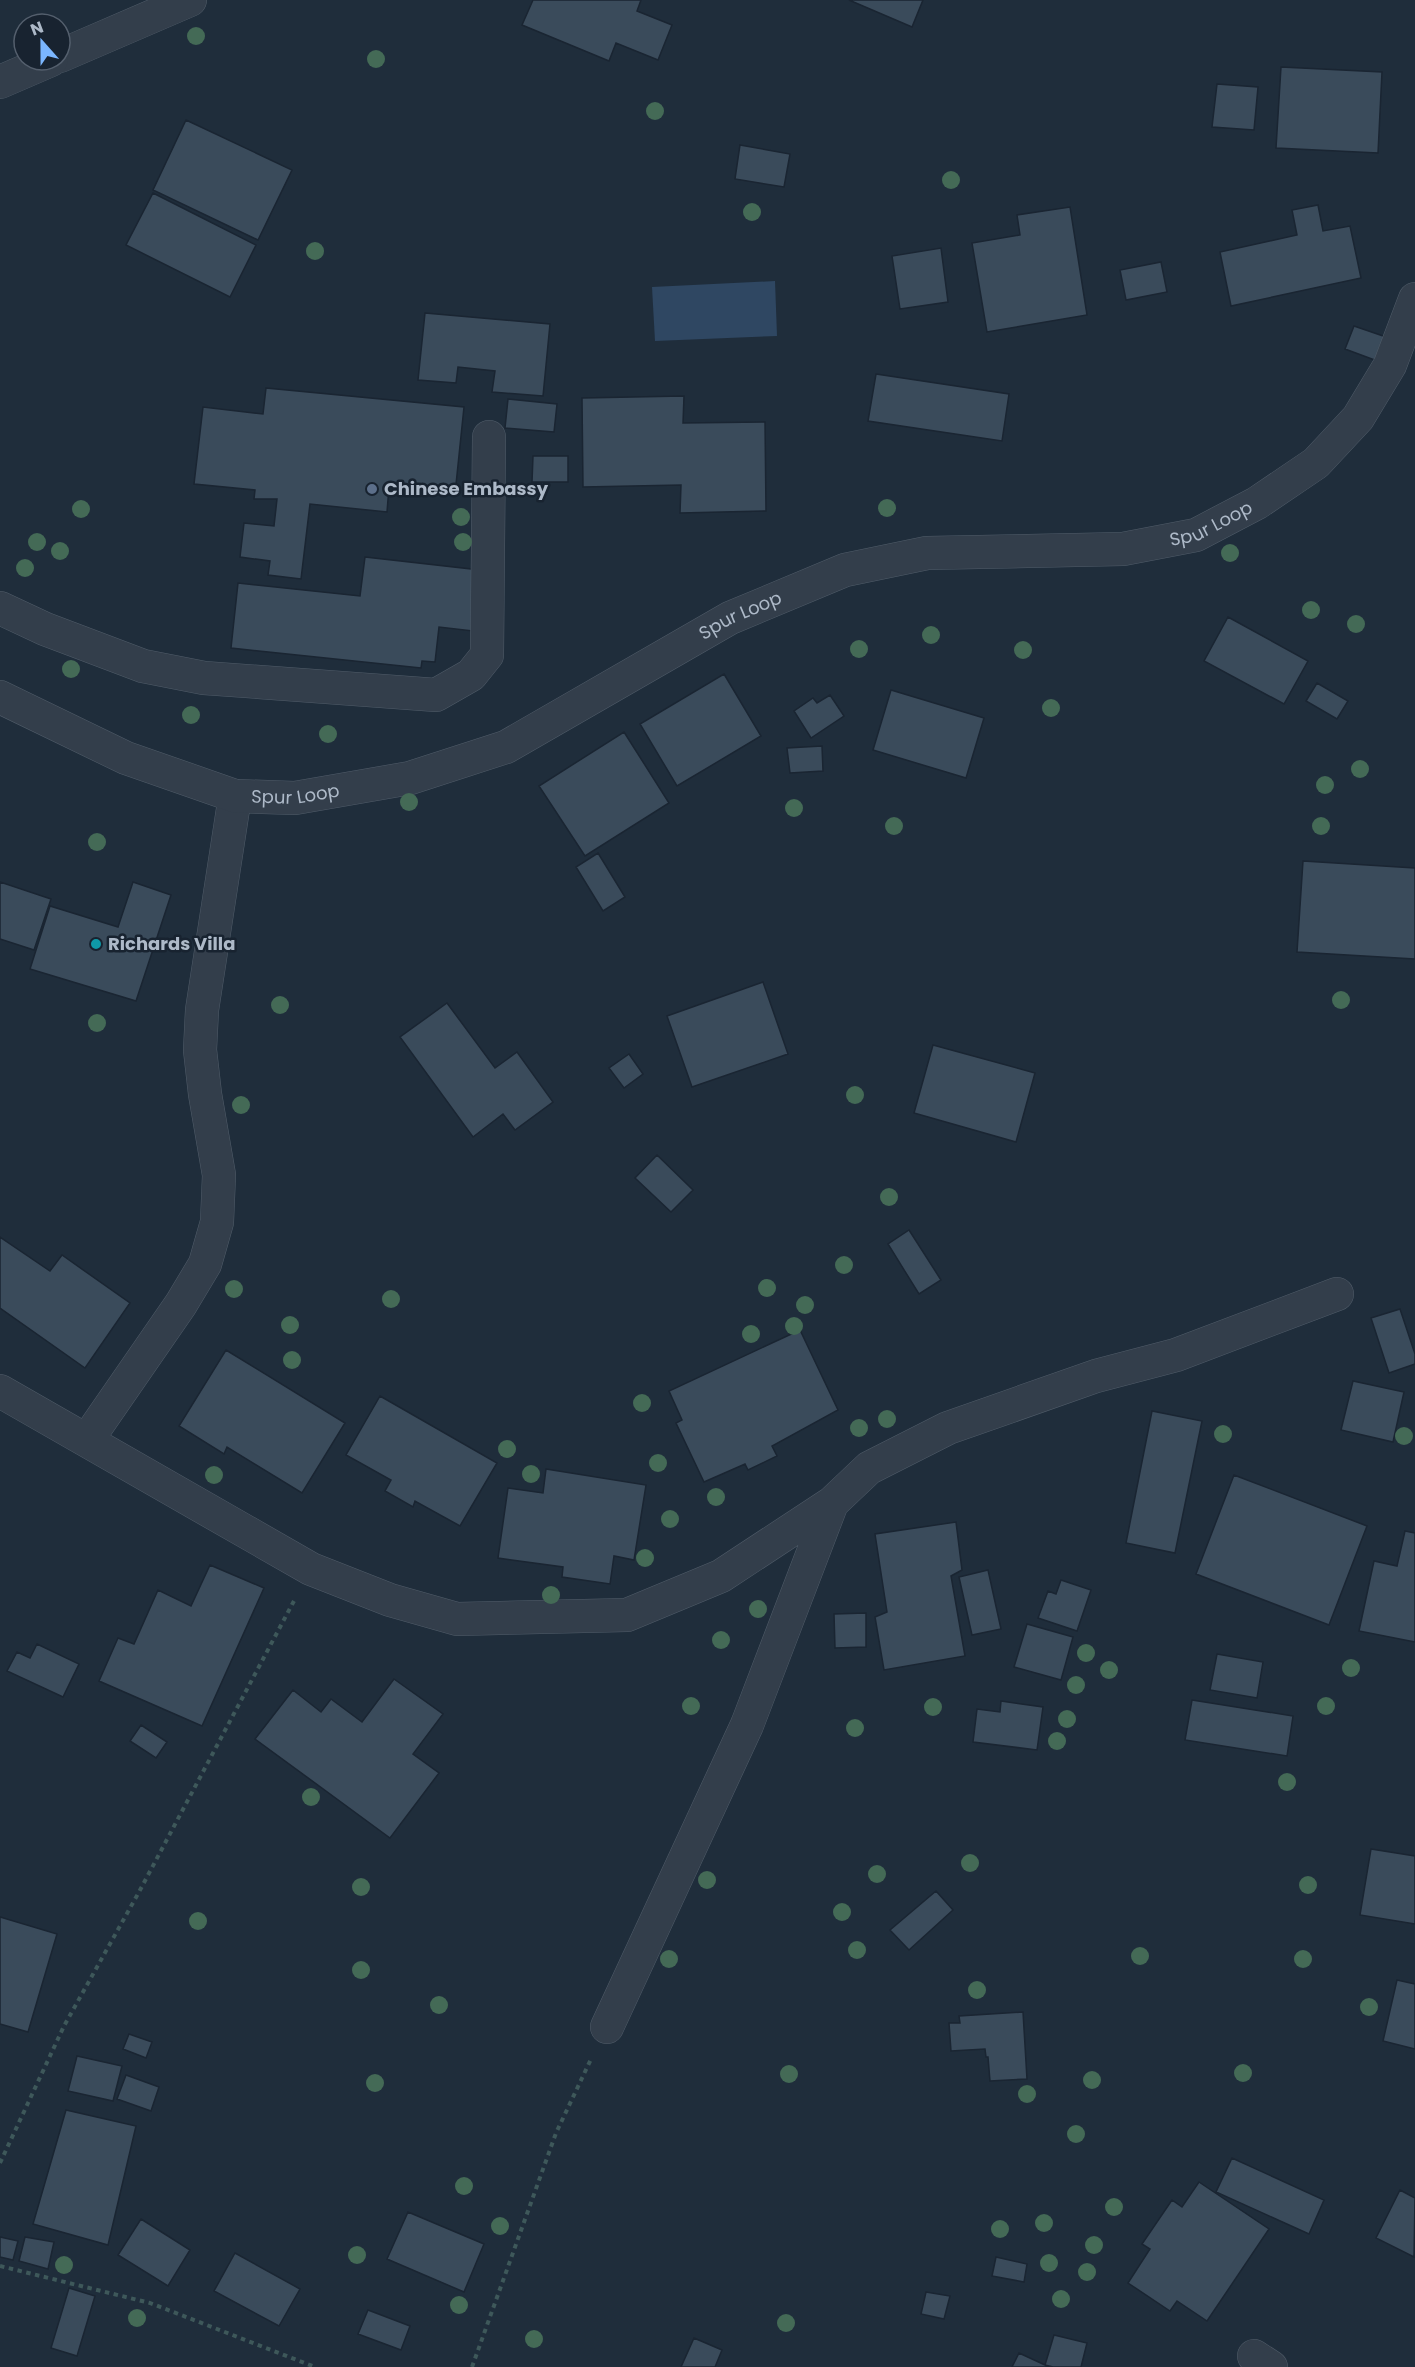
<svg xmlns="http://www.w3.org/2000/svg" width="1415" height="2367" font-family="Poppins,sans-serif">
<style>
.water{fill:#2f4762}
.building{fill:#3a4b5b;stroke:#1a2532;stroke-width:1.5}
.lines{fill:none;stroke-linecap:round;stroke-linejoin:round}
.minor-casing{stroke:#505c69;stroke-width:34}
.tertiary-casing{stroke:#505c69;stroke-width:34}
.path{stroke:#3e585a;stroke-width:4;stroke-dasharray:4.5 4.5;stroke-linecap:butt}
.minor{stroke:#333e4b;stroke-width:33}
.tertiary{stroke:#333e4b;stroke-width:33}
.tree{fill:#446a56}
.service-dot{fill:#5c6f8a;stroke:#182330;stroke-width:2}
.culture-dot{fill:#0f9aa8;stroke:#182330;stroke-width:2}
.labels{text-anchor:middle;stroke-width:5;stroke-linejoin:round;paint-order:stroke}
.poi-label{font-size:18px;font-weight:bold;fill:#adb9c8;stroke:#182330;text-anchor:start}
.street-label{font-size:18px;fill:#adb9c8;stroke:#182330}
</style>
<rect width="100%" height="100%" fill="#1f2d3b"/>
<path class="water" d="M775,281L777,336L655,341L652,287Z"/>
<path class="building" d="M533,0H641L637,11L672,25L658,60L616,43L609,61L522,25Z
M849,0H923L912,27Z
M1281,67L1382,72L1378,153L1276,148Z
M1217,84L1258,87L1254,130L1212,127Z
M186,120L292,170L258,240L153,190Z
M740,145L790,154L784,187L735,179Z
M153,193L256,245L230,297L126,245Z
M1318,205L1323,231L1350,226L1361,278L1231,306L1220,252L1297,235L1292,210Z
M1070,207L1087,315L987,332L972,243L1020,235L1017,215Z
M941,248L948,302L900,309L892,256Z
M1161,262L1167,292L1126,300L1120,270Z
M425,313L550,324L543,396L492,392L495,371L458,367L456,383L418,380Z
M1354,326L1389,338L1380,362L1345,349Z
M876,374L1009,394L1002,441L868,421Z
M266,388L464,407L455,494L389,487L387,512L310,504L301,579L268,575L270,561L240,557L244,523L274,526L277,499H254L255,490L194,484L203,407L263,414Z
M684,396L683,423L765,422L766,511L680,513L681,485L583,487L582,398Z
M508,399L557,404L554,432L505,428Z
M533,456H568V482H532Z
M365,557L480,570L473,631L439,627L435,662L422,661L421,668L231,648L238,583L360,596Z
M1228,617L1308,661L1284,704L1204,661Z
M724,674L761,736L677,786L640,724Z
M1317,683L1348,701L1337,719L1306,701Z
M891,690L984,718L966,778L873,750Z
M830,695L844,716L811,738L794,711L813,698L817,703Z
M624,732L669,803L585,856L539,786Z
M822,746L823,771L790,773L787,748Z
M598,853L625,897L603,911L576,867Z
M1303,861L1415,868V959L1297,952Z
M0,882L51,899L34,950L0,939Z
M133,882L171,895L136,1001L30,969L50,906L118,927Z
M763,982L788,1054L692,1087L667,1016Z
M447,1003L495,1068L517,1052L553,1102L515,1130L503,1114L473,1137L400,1037Z
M933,1045L1035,1073L1016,1142L914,1113Z
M629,1054L643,1074L624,1088L609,1068Z
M657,1155L693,1190L671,1212L635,1178Z
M909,1230L941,1280L919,1294L888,1244Z
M0,1237L50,1271L62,1255L130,1303L85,1368L0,1308Z
M1400,1309L1415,1354V1364L1389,1373L1371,1318Z
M800,1330L838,1410L772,1446L777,1456L748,1470L745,1464L704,1482L676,1423L682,1420L669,1391Z
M226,1350L345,1423L302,1493L227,1447L224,1454L179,1426Z
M1353,1381L1404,1392L1393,1442L1341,1430Z
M380,1396L497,1463L460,1526L415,1501L413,1507L385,1491L391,1480L346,1455Z
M1152,1411L1202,1421L1175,1553L1126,1543Z
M546,1469L646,1485L634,1560L614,1556L610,1584L562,1577L563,1567L498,1558L508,1488L543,1493Z
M1234,1475L1367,1526L1329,1625L1196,1574Z
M956,1522L962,1570L951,1576L965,1656L884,1670L875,1617L887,1612L875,1534Z
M1405,1531L1415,1533V1642L1359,1631L1374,1561L1397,1566Z
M210,1565L264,1588L202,1726L99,1681L118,1638L134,1644L158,1590L191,1606Z
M988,1570L1001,1629L972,1635L959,1577Z
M1061,1580L1091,1590L1077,1631L1038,1618L1048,1591L1056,1594Z
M866,1613V1647L835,1648L834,1614Z
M1027,1624L1073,1637L1061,1680L1014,1667Z
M37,1644L79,1664L63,1697L7,1671L17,1652L30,1658Z
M1217,1654L1263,1662L1257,1698L1210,1690Z
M394,1679L443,1714L413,1754L439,1773L390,1838L255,1739L293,1690L321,1712L331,1699L362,1722Z
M1192,1700L1293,1716L1287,1756L1185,1740Z
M1001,1701L1043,1707L1037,1750L973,1742L977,1709L1000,1712Z
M141,1725L167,1742L156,1758L130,1741Z
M1371,1849L1415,1856V1924L1360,1915Z
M936,1891L953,1910L909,1950L890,1930Z
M0,1917L57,1934L28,2032L0,2024Z
M1397,1980L1415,1984V2049L1383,2041Z
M1023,2012L1027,2079L990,2081L988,2057H986L985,2049L951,2051L949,2023H960L959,2016Z
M129,2034L152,2042L146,2058L123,2049Z
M77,2056L122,2066L113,2101L68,2091Z
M126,2075L159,2087L151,2111L117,2099Z
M66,2110L136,2126L108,2245L33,2224Z
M1232,2158L1324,2200L1309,2234L1216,2192Z
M1199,2182L1269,2229L1207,2321L1177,2301L1170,2311L1128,2283L1150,2249L1142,2244L1172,2200L1182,2207Z
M1400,2190L1415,2198L1414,2257L1376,2238Z
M408,2212L484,2244L464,2292L387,2259Z
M141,2219L190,2250L168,2286L118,2255Z
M0,2237L18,2241L13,2260L0,2257Z
M25,2237L54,2242L48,2269L19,2261Z
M235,2253L300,2289L279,2326L214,2291Z
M996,2257L1027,2264L1024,2282L992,2276Z
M69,2288L95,2296L77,2356L51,2348Z
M926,2292L950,2296L944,2319L921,2314Z
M368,2310L410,2326L401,2350L358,2334Z
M1054,2335L1087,2343L1081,2367H1053L1045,2365Z
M694,2338L722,2350L715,2367H681Z
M1019,2353L1045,2365L1049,2367H1012Z"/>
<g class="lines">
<g class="minor-casing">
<path id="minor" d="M0,608L45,629L143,666L204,678L436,695L471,675L487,655L489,437
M0,1391L311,1569L390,1600L457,1619L627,1615L721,1576L832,1503L869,1468L948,1428L1096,1376L1176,1355L1337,1294
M87,1440L181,1304L205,1264L217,1222L219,1175L205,1094L200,1050L202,1010L235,796
M607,2027L747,1725L832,1503
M1254,2356L1271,2367"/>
</g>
<g class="tertiary-casing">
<g id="tertiary">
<path d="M60,56L190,0"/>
<path d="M0,82L51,60"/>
<path id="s1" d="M0,697L126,758L235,796L295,798L410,778L506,747L730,618L845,570L927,553L1123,549L1196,535L1257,503L1316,463L1358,418L1390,365L1415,299"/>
</g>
</g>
<path class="path" d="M0,2163L64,2026L139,1892L295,1599
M0,2266L150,2303L315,2367
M472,2367L556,2133L592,2057"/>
<use href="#minor" class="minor"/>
<use href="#tertiary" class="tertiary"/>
</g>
<g class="tree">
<circle cx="196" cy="36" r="9"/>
<circle cx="376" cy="59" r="9"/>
<circle cx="655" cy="111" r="9"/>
<circle cx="951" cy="180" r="9"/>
<circle cx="752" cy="212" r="9"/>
<circle cx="315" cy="251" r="9"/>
<circle cx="887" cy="508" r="9"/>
<circle cx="81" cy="509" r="9"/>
<circle cx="461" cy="517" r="9"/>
<circle cx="37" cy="542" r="9"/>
<circle cx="463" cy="542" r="9"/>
<circle cx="60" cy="551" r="9"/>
<circle cx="1230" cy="553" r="9"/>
<circle cx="25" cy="568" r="9"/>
<circle cx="1311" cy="610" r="9"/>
<circle cx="1356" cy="624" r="9"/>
<circle cx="931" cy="635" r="9"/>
<circle cx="859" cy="649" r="9"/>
<circle cx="1023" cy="650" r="9"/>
<circle cx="71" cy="669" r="9"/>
<circle cx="1051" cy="708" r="9"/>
<circle cx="191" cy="715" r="9"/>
<circle cx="328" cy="734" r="9"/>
<circle cx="1360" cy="769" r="9"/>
<circle cx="1325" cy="785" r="9"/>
<circle cx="409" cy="802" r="9"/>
<circle cx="794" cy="808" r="9"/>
<circle cx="894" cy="826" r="9"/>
<circle cx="1321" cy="826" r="9"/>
<circle cx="97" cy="842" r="9"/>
<circle cx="1341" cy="1000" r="9"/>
<circle cx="280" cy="1005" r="9"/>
<circle cx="97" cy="1023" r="9"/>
<circle cx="855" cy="1095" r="9"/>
<circle cx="241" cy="1105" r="9"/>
<circle cx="889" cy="1197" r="9"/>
<circle cx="844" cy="1265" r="9"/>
<circle cx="767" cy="1288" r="9"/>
<circle cx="234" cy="1289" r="9"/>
<circle cx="391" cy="1299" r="9"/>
<circle cx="805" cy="1305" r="9"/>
<circle cx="290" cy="1325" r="9"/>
<circle cx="794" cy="1326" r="9"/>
<circle cx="751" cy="1334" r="9"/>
<circle cx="292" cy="1360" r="9"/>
<circle cx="642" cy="1403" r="9"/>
<circle cx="887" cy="1419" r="9"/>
<circle cx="859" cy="1428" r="9"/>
<circle cx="1223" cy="1434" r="9"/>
<circle cx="1404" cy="1436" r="9"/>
<circle cx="507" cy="1449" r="9"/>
<circle cx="658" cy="1463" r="9"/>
<circle cx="531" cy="1474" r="9"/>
<circle cx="214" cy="1475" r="9"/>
<circle cx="716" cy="1497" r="9"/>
<circle cx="670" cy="1519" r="9"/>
<circle cx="645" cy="1558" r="9"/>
<circle cx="551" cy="1595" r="9"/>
<circle cx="758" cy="1609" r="9"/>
<circle cx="721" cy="1640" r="9"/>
<circle cx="1086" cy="1653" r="9"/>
<circle cx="1351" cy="1668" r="9"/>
<circle cx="1109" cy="1670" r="9"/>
<circle cx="1076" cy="1685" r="9"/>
<circle cx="691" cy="1706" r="9"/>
<circle cx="1326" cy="1706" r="9"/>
<circle cx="933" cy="1707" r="9"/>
<circle cx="1067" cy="1719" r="9"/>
<circle cx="855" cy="1728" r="9"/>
<circle cx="1057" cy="1741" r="9"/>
<circle cx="1287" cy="1782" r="9"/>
<circle cx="311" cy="1797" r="9"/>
<circle cx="970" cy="1863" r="9"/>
<circle cx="877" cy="1874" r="9"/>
<circle cx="707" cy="1880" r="9"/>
<circle cx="1308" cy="1885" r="9"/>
<circle cx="361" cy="1887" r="9"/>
<circle cx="842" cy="1912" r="9"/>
<circle cx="198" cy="1921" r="9"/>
<circle cx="857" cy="1950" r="9"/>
<circle cx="1140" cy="1956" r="9"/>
<circle cx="669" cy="1959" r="9"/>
<circle cx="1303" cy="1959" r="9"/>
<circle cx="361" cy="1970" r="9"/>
<circle cx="977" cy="1990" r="9"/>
<circle cx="439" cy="2005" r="9"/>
<circle cx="1369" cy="2007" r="9"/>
<circle cx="1243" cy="2073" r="9"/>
<circle cx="789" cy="2074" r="9"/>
<circle cx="1092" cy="2080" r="9"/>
<circle cx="375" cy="2083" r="9"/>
<circle cx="1027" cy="2094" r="9"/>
<circle cx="1076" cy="2134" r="9"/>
<circle cx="464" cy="2186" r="9"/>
<circle cx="1114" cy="2207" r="9"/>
<circle cx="1044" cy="2223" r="9"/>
<circle cx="500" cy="2226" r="9"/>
<circle cx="1000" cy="2229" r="9"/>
<circle cx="1094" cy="2245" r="9"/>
<circle cx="357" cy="2255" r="9"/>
<circle cx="1049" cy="2263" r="9"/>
<circle cx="64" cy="2265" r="9"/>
<circle cx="1087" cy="2272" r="9"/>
<circle cx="1061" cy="2299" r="9"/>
<circle cx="459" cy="2305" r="9"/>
<circle cx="137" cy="2318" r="9"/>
<circle cx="786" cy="2323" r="9"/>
<circle cx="534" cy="2339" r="9"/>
</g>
<circle class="service-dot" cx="372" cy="489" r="6"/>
<circle class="culture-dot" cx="96" cy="944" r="6"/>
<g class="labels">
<g class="poi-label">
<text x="384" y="495">Chinese Embassy</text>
<text x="108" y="950">Richards Villa</text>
</g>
<g class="street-label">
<text dy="6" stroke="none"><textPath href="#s1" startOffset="1288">Spur Loop</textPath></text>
<text dy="6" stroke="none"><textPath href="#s1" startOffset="802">Spur Loop</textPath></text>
<text dy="6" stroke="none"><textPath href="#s1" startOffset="316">Spur Loop</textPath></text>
</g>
</g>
<g transform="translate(42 42) rotate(339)"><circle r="28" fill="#182330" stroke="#545f6d" stroke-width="1.5"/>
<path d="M0-4.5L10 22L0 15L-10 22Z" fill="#7bb6ff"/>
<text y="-9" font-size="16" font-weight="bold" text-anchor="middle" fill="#adb9c8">N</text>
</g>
</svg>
